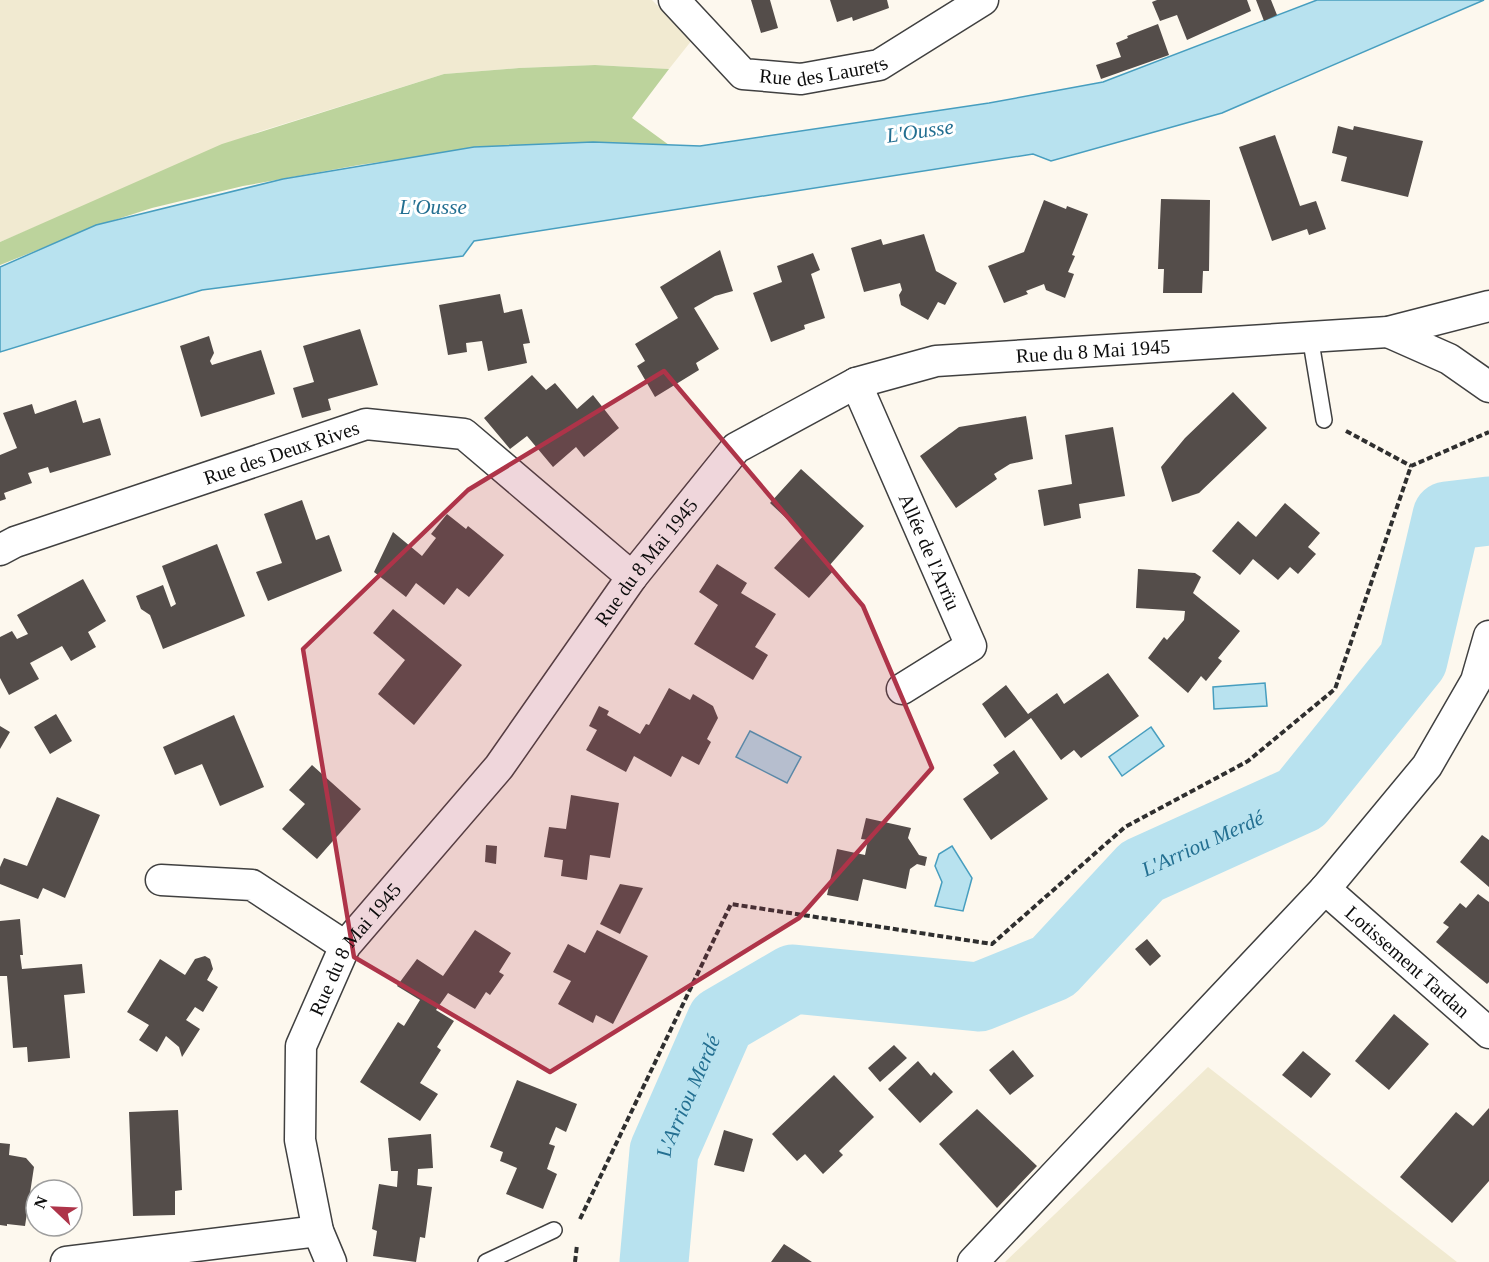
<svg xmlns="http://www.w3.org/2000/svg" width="1489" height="1262" font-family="'Times New Roman',serif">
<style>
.farmland{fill:#f1ead1}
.forest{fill:#bcd39c}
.water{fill:#b8e2ef;stroke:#479ebf;stroke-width:1.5}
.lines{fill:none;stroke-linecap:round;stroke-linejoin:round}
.river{stroke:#b8e2ef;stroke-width:69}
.building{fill:#544d4a}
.service-casing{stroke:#404040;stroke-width:18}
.minor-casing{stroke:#404040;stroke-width:33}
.path{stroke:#2f2f2f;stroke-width:4;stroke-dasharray:6 3;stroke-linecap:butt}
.service{stroke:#fff;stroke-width:15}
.minor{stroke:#fff;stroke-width:30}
.marked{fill:#ae3449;fill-opacity:0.2;stroke:#ae3449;stroke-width:4.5;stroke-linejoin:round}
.labels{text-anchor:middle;stroke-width:6;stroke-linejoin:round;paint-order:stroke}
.street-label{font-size:20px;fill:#0d0d0d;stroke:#fff}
.water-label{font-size:21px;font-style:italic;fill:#236f91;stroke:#fff}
</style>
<rect width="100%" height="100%" fill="#fdf8ee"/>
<path class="farmland" d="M0,0H652L692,40L669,69L595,65L519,68L444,74L258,132L0,242Z
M1208,1067L1457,1262H1005Z"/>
<path class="forest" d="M595,65L669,69L632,118L669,145L445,153L359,165L243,186L152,208L105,223L0,265V242L222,144L444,74L519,68Z"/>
<path class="water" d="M1317,0H1484L1222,113L1051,161L1033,154L474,241L463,256L202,290L0,352V267L96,225L283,179L474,147L593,142L700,146L989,103L1103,82Z
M1265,683L1267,706L1214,709L1213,687Z
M1151,727L1164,746L1122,776L1109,757Z
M750,731L801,757L787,783L736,757Z
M952,846L972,878L963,911L935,906L942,882L935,866L939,854Z"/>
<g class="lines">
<path class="river" id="s1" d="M654,1262L664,1151L721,1021L793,979L979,997L1053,967L1142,871L1301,799L1413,660L1447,516L1489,511"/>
</g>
<path class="building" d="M751,0H770L778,28L761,33Z
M830,0H887L889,8L853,21L852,17L837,22Z
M1157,0H1247L1251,11L1187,40L1177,15L1160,21L1152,2Z
M1256,0H1271L1277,15L1264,21Z
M1158,24L1169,55L1101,79L1096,65L1121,57L1116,43L1128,38L1127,36Z
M1338,126L1353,130L1354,126L1423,141L1408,197L1341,181L1347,157L1332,153Z
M1275,135L1300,206L1316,201L1326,229L1309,235L1307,229L1272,241L1239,147Z
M1161,199L1210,200L1209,271H1203L1202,293H1163L1164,269H1158Z
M1044,200L1066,209L1067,206L1088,214L1072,255L1075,256L1068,272L1074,274L1065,298L1046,290L1044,284L1026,291L1028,294L1004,303L988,266L1024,252Z
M924,234L936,271L957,283L945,305L938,302L928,320L901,305L899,295L902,290L900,283L864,292L851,248L881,239L883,245Z
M720,250L733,291L715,296L694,308L719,349L696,363L699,370L655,397L637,366L645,361L635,344L678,318L660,287Z
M813,253L820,270L811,274L825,318L804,325L805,329L771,342L753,293L782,282L777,266Z
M500,294L504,313L522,309L530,343L523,344L527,363L488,371L482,341L466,343L467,352L448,355L439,305Z
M360,329L378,385L328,399L331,410L302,418L293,388L314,382L303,346Z
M209,336L214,353L210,361L212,365L261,350L275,394L201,417L180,346Z
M532,375L546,390L555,383L577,409L593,395L619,428L584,457L576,447L553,467L527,436L510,449L484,418Z
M1233,392L1267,428L1199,493L1172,502L1161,467L1185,438Z
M76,400L83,423L100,418L111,455L50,473L48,467L28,473L32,483L4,493L6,499L0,501V455L17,448L3,413L32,404L35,414Z
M1026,416L1033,459L1010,464L994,474L997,479L956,508L920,456L959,427Z
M1113,427L1125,496L1079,504L1081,518L1044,526L1038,490L1072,484L1065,435Z
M801,469L864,526L829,566L834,570L809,598L774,568L804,535L770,503Z
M302,500L316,540L329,535L342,571L268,601L256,572L282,563L264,514Z
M1285,503L1320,533L1308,547L1316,554L1298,574L1290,567L1278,580L1253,559L1240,575L1212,551L1238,521L1256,537Z
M447,514L466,529L468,526L504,555L469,597L457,588L444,605L416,583L406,597L374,572L393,532L422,556L436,538L431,534Z
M217,544L245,616L163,649L150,615L141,609L136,596L163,585L171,607L176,604L162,566Z
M717,564L747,583L741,593L776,614L755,647L768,655L753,680L694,644L718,605L699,592Z
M1138,569L1195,573L1201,577L1193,593L1240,631L1218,658L1222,661L1206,681L1201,676L1188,693L1148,658L1164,637L1167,640L1184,620L1185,611L1136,608Z
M83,579L106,621L88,632L96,647L71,661L62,646L30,663L39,679L9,695L0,678V637L12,631L17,639L28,634L17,615Z
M393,609L462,665L414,725L378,694L405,660L373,633Z
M1108,673L1139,716L1081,758L1074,750L1061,760L1031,718L1005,738L982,704L1006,685L1028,714L1057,693L1064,704Z
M669,688L690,700L693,694L713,706L718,718L707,739L711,742L699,765L682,756L671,777L634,756L626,772L586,750L597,730L589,726L599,706L609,711L607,715L640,734L646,724L649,725Z
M56,714L72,741L50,754L34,727Z
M234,715L264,787L220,806L202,764L175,775L163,747Z
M0,726L10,732L0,749Z
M1014,750L1048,799L991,840L963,799L999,773L993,765Z
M312,765L361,809L317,859L282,829L305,804L289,790Z
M571,795L619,803L610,858L590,855L587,880L561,876L563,860L544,857L549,827L566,829Z
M57,797L100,815L65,898L43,888L38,899L0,884V867L4,858L27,866Z
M866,818L911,828L908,838L919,855L927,857L925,866L917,864L910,869L906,889L863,879L858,901L827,895L837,849L865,855L868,840L861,839Z
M1482,835L1489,840V887L1460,862Z
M486,845L497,846L496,864L485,862Z
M620,884L643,888L620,934L600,924Z
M1478,894L1489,902V982L1487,984L1436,942L1449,927L1443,923L1460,903L1466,908Z
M20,919L23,955H20L22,969L82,964L85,993L64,995L70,1058L28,1062L27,1047L13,1048L7,976H0V921Z
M475,930L511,953L499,972L504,975L490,995L486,992L475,1009L448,993L436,1010L454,1021L437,1047L441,1050L420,1083L438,1094L420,1121L360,1082L398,1022L404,1026L420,1000L397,986L417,959L443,976Z
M597,930L648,956L613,1024L596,1015L593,1023L558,1004L571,981L553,972L568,944L585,953Z
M1147,939L1161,956L1150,966L1135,949Z
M205,956L210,959L213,969L207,980L218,987L203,1012L195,1007L186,1020L200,1029L182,1057L179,1047L166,1036L157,1052L139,1040L149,1025L127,1012L160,959L185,975L195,959Z
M1394,1014L1429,1044L1389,1090L1355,1061Z
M894,1045L907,1058L880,1082L868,1068Z
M1013,1050L1034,1076L1010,1095L989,1070Z
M1303,1051L1331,1074L1311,1098L1282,1075Z
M918,1061L931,1076L934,1072L953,1092L920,1123L888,1089Z
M834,1075L874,1117L839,1151L843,1155L823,1174L805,1154L797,1161L772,1134Z
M517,1080L577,1104L566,1132L556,1127L549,1144L555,1146L547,1169L557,1174L543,1209L506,1194L517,1168L500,1161L503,1152L490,1147Z
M1489,1108V1181L1452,1223L1400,1177L1456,1112L1473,1126Z
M977,1109L1037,1166L997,1208L939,1144Z
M178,1110L182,1190L175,1191V1215L133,1216L129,1112Z
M724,1130L753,1139L744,1172L714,1165Z
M431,1134L433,1168L418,1169L417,1185L432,1187L425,1238L420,1237L416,1262L373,1256L377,1231L372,1229L379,1184L397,1187L398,1171H391L388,1138Z
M0,1143L10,1144L9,1155L26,1158L34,1167L25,1226L7,1224V1226L0,1225Z
M784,1244L812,1262H771Z"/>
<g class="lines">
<g class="service-casing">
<path id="service" d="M1310,336L1324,420
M486,1262L554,1230"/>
</g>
<g class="minor-casing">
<g id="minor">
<path id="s2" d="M674,0L743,74L801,79L879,65L983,0"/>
<path d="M1388,332L1449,359L1489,387"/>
<path id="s3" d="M856,383L971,646L902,689"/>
<path id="s4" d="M0,550L15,542L366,424L464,434L632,577"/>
<path d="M161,880L252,885L345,946"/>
<path id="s5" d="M1325,889L1489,1033"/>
<path d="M66,1262L318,1231"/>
<path id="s6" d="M331,1262L318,1231L300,1140L301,1046L345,946L499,767L632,577L736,448L856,383L936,361L1388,332L1489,306"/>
<path d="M973,1262L1325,889L1427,766L1476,681L1489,636"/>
</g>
</g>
<path class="path" d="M1346,431L1411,466
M580,1219L731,904L992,944L1125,827L1248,761L1335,689L1411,466L1489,432
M575,1262L577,1245"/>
<use href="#service" class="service"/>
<use href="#minor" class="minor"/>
</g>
<path class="marked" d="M664,371L863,606L932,768L799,918L550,1072L354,957L303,649L468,490Z"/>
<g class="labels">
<g class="street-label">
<text dy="7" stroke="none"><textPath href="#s2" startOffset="182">Rue des Laurets</textPath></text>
<text dy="7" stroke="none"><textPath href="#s6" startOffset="1340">Rue du 8 Mai 1945</textPath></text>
<text dy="7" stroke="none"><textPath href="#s4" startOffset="298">Rue des Deux Rives</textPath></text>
<text dy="7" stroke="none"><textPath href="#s3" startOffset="184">Allée de l'Arrïu</textPath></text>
<text dy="7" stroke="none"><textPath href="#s6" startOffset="818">Rue du 8 Mai 1945</textPath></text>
<text dy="7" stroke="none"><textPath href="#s6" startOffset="332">Rue du 8 Mai 1945</textPath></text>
<text dy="7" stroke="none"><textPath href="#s5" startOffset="110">Lotissement Tardan</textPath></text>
</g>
<g class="water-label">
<text transform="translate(920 131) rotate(-8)" y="7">L'Ousse</text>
<text x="433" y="214">L'Ousse</text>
<text dy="7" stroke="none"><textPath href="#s1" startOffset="801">L'Arriou Merdé</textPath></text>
<text dy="7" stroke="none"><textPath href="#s1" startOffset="171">L'Arriou Merdé</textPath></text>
</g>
</g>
<g transform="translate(54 1208) rotate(293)"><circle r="28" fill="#ffffff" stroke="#9e9e9e" stroke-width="1.5"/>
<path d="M0-4.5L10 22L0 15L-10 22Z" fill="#ae3449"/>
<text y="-9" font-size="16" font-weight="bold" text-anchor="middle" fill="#0d0d0d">N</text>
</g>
</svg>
